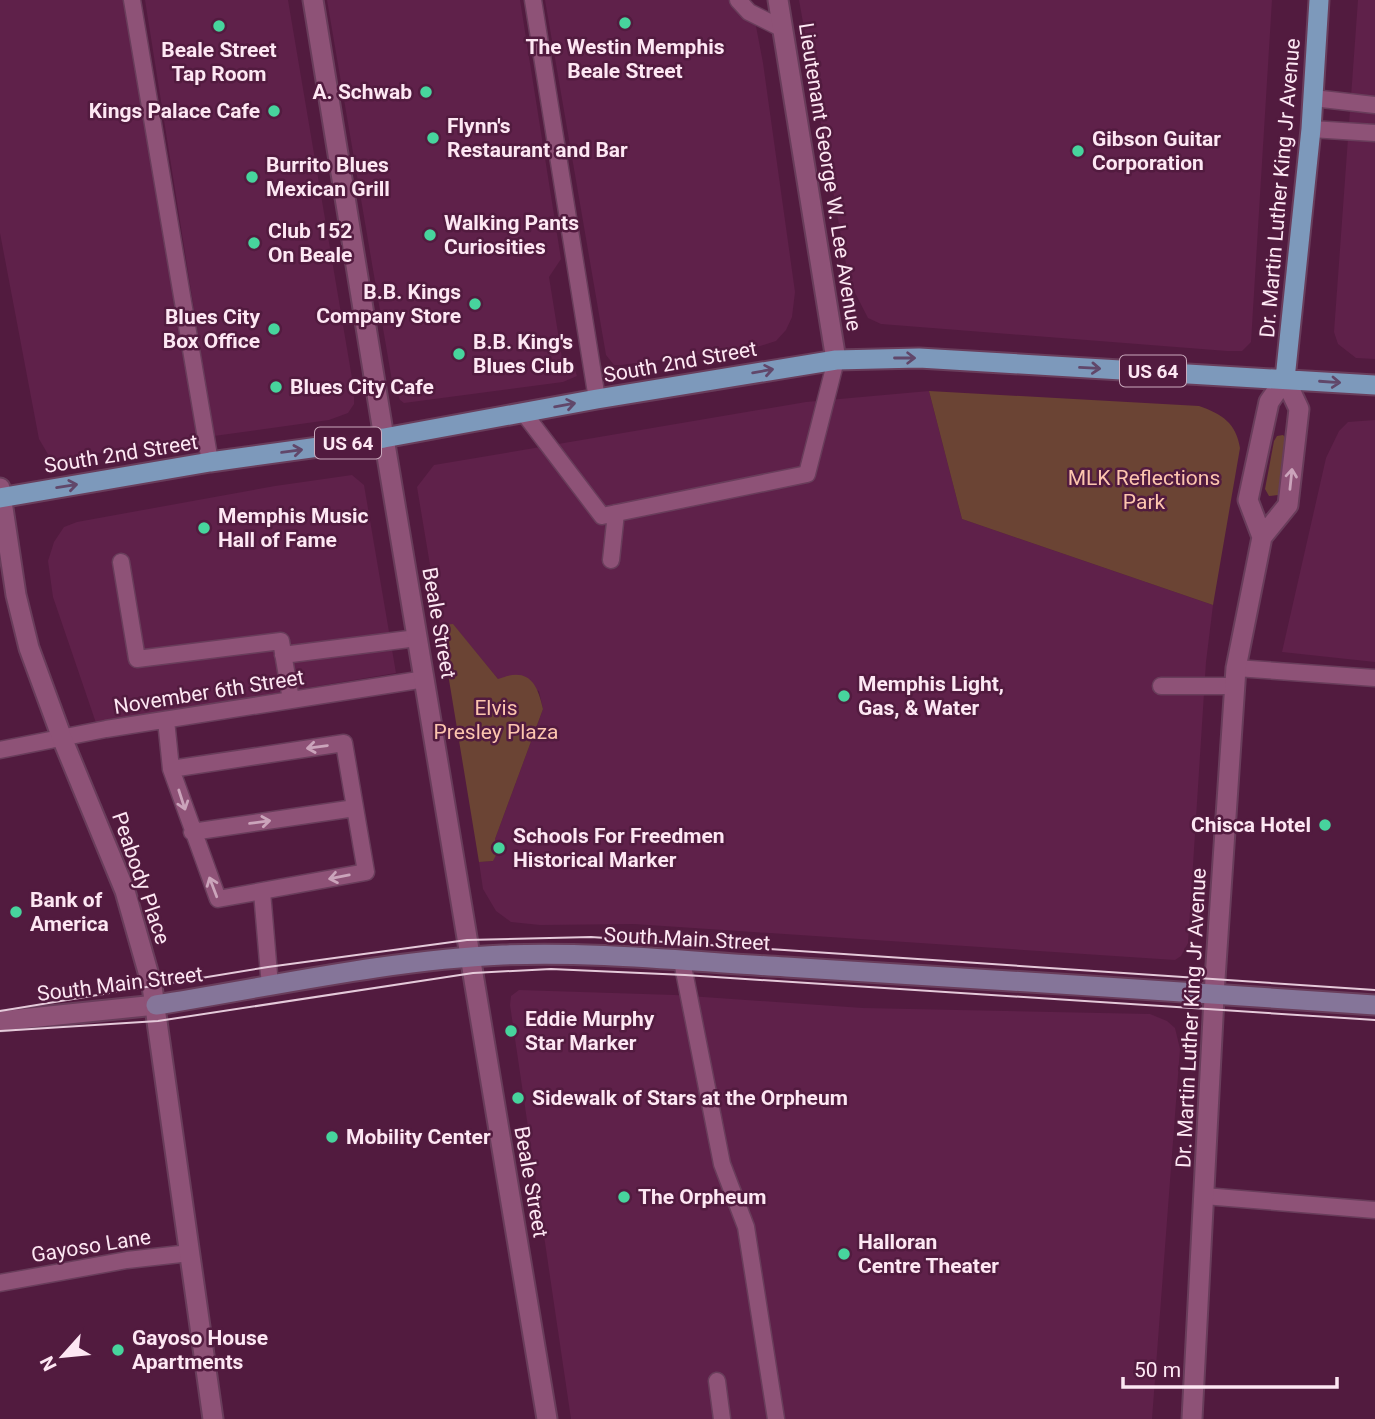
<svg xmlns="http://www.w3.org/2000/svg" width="1375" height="1419" font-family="Roboto,sans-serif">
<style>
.built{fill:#5f214a}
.green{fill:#6b4434}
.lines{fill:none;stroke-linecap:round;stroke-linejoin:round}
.service-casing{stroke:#693d5b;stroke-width:19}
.pedestrian-casing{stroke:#693d5b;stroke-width:23}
.minor-casing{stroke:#693d5b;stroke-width:23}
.tertiary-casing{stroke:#693d5b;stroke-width:23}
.secondary-casing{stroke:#693d5b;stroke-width:23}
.primary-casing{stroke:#693d5b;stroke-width:23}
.service{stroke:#8e5277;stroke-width:16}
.pedestrian{stroke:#8e5277;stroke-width:19}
.minor{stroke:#8e5277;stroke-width:19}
.tertiary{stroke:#8e5277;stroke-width:19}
.secondary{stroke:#857599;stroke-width:19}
.primary{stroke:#7d99bb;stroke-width:19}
.tram{stroke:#e5cada;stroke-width:2}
.oneway{stroke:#61476a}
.oneway2{stroke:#cba4bb}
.poi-dot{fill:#47d49d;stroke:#521b3f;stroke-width:2.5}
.labels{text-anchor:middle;stroke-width:5;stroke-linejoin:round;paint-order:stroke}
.shield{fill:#521b3f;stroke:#caaabd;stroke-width:2}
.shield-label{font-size:19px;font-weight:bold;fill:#fde7f3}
.poi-label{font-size:21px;font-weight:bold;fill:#fde7f3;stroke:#521b3f;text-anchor:start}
.street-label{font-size:21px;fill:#fde7f3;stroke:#521b3f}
.park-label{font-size:21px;fill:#fcc5ae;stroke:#521b3f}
</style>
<rect width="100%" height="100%" fill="#521b3f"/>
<path class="built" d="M0,0H126L200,437L59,459L49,456L39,439L0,233Z
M145,0H288L354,390V404L348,413L329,420L214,436Z
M327,0H520L561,259L549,277L562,358L573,364L577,376L563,382L404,403L400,400L392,381Z
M545,0H751L763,63L795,292L792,317L786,330L776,341L757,347L621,365H614L606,355Z
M799,0H1272L1251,342L1242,351H1227L881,324L868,318L849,281Z
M1358,0H1375V359L1356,358L1338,344L1334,332Z
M929,391L962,519L1213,605L1206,662L1188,943L1181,956L1175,960L634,924L540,925L511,922L496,911L483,889L479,862L493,861L495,839L543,709L539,691L498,679L453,625H440L417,487L434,465L806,402Z
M1375,420V662L1282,652L1326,458L1339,431L1348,422Z
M352,475L364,485L396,673L96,723L53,597L48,561L54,542L64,527L77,522L275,486Z
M519,990L675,995L863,1008L1150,1014L1167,1021L1175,1028L1180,1049L1152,1419H571L510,1005L511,996Z"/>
<path class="green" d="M929,391L1199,406C1222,414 1236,423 1240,448L1213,605L962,519Z
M1283,435L1289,441L1281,490L1278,495L1269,496L1265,489L1274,441L1277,436Z
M453,624L498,679C528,667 537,682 543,709L495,839L497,853L493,861L479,862L440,625Z"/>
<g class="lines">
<g class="service-casing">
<path id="service" d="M132,0L210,462
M533,0L597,399
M738,0L749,12L783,29
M1313,98L1375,105
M1311,129L1375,133
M523,412L602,516L807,474L836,360
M611,560L616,513
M121,562L137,659L281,641L291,700
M283,655L417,638
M1236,668L1375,678
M1161,686H1235
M166,720L171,769L218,899L366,872L344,743L171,769
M0,750L106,729L425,679
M192,832L355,808
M262,892L270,986
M682,961L722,1164L746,1227L776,1419
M1204,1196L1375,1210
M0,1283L127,1260L190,1253
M717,1381L722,1419"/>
</g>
<g class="pedestrian-casing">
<path id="pedestrian" d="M313,0L384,438
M0,1021L156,1005"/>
</g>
<g class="minor-casing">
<path id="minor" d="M778,0L836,360"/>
</g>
<g class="tertiary-casing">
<path id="tertiary" d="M384,438L547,1419
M0,488L16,595L29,648L62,738L125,891L152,986L213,1419
M1192,1419L1215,979L1236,668L1262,537L1288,505L1299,409L1285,379L1269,402L1248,500L1262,537"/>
</g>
<g class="secondary-casing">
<path id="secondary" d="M156,1005C269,987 389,960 503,955C595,951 693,962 786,967C982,978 1179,992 1375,1005"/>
</g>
<g class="primary-casing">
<path id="primary" d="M1285,379L1311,129L1319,0
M0,498L210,462L384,438L597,399L836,360L919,358L1375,385"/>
</g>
<use href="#service" class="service"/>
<use href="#pedestrian" class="pedestrian"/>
<use href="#minor" class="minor"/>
<use href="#tertiary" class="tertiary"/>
<use href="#secondary" class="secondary"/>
<use href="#primary" class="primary"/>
<path class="tram" d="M0,1011L268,967L467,940L591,937L1375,990
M0,1031L158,1021L473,973L551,969L685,975L1375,1020"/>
</g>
<defs><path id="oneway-shaft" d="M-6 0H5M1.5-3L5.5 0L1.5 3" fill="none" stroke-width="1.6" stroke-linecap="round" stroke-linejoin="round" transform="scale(1.75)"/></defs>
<g class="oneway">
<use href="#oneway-shaft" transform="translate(905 358)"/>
<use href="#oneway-shaft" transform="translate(1090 368) rotate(3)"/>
<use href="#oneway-shaft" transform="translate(763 371) rotate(-10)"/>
<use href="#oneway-shaft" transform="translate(1330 382) rotate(4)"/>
<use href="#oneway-shaft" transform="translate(565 405) rotate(-10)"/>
<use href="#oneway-shaft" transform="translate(292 451) rotate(-8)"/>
<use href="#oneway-shaft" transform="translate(67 486) rotate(-9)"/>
</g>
<g class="oneway2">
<use href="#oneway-shaft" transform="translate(1291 479) rotate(-84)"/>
<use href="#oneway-shaft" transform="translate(317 747) rotate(172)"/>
<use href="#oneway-shaft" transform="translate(182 800) rotate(72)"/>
<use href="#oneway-shaft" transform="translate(260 822) rotate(-8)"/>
<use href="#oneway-shaft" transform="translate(339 877) rotate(169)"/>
<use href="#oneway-shaft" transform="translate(213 887) rotate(-111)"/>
</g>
<g class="poi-dot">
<circle cx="625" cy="23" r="7"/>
<circle cx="219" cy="26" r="7"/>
<circle cx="426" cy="92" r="7"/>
<circle cx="274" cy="111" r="7"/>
<circle cx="433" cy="138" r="7"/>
<circle cx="1078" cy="151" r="7"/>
<circle cx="252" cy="177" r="7"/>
<circle cx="430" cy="235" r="7"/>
<circle cx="254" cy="243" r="7"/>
<circle cx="475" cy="304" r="7"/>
<circle cx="274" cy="329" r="7"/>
<circle cx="459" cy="354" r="7"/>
<circle cx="276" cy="387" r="7"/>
<circle cx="204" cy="528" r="7"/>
<circle cx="844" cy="696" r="7"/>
<circle cx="1325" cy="825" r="7"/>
<circle cx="499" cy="848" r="7"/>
<circle cx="16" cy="912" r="7"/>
<circle cx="511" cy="1031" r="7"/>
<circle cx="518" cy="1098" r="7"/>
<circle cx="332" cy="1137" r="7"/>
<circle cx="624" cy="1197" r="7"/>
<circle cx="844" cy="1254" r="7"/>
<circle cx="118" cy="1350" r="7"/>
</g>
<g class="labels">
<g class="shield">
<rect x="1120" y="355.5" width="66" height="31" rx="5"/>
<rect x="315" y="427.5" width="66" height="31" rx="5"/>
</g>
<g class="shield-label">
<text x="1153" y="378">US 64</text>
<text x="348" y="450">US 64</text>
</g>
<g class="poi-label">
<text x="625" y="54" text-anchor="middle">The Westin Memphis<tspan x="625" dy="24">Beale Street</tspan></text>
<text x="219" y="57" text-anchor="middle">Beale Street<tspan x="219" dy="24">Tap Room</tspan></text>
<text x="412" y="99" text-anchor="end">A. Schwab</text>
<text x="260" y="118" text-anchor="end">Kings Palace Cafe</text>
<text x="447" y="133">Flynn's<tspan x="447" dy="24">Restaurant and Bar</tspan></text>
<text x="1092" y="146">Gibson Guitar<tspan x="1092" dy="24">Corporation</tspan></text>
<text x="266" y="172">Burrito Blues<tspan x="266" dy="24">Mexican Grill</tspan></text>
<text x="444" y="230">Walking Pants<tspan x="444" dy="24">Curiosities</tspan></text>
<text x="268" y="238">Club 152<tspan x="268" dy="24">On Beale</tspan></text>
<text x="461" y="299" text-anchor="end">B.B. Kings<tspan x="461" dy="24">Company Store</tspan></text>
<text x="260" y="324" text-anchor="end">Blues City<tspan x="260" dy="24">Box Office</tspan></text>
<text x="473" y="349">B.B. King's<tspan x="473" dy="24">Blues Club</tspan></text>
<text x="290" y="394">Blues City Cafe</text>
<text x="218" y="523">Memphis Music<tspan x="218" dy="24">Hall of Fame</tspan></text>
<text x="858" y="691">Memphis Light,<tspan x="858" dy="24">Gas, &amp; Water</tspan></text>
<text x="1311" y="832" text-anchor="end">Chisca Hotel</text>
<text x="513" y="843">Schools For Freedmen<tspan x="513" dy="24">Historical Marker</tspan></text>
<text x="30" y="907">Bank of<tspan x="30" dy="24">America</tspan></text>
<text x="525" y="1026">Eddie Murphy<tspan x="525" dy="24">Star Marker</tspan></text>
<text x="532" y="1105">Sidewalk of Stars at the Orpheum</text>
<text x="346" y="1144">Mobility Center</text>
<text x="638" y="1204">The Orpheum</text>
<text x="858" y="1249">Halloran<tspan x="858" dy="24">Centre Theater</tspan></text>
<text x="132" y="1345">Gayoso House<tspan x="132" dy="24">Apartments</tspan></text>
</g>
<g class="street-label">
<text transform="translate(830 177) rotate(81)" y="7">Lieutenant George W. Lee Avenue</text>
<text transform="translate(1280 188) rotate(-85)" y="7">Dr. Martin Luther King Jr Avenue</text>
<text transform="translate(680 362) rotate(-10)" y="7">South 2nd Street</text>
<text transform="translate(121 454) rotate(-9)" y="7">South 2nd Street</text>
<text transform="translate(439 623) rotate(80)" y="7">Beale Street</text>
<text transform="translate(209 692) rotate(-9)" y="7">November 6th Street</text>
<text transform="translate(141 878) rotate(71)" y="7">Peabody Place</text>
<text transform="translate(687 939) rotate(3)" y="7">South Main Street</text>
<text transform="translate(120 984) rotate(-7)" y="7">South Main Street</text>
<text transform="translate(1191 1018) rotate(-87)" y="7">Dr. Martin Luther King Jr Avenue</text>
<text transform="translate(531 1182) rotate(80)" y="7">Beale Street</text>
<text transform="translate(91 1246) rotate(-9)" y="7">Gayoso Lane</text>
</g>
<g class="park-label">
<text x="1144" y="485">MLK Reflections<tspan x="1144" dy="24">Park</tspan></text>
<text x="496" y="715">Elvis<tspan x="496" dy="24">Presley Plaza</tspan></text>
</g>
</g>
<g transform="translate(63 1356) rotate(243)" stroke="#521b3f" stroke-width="5" paint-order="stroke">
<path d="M0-5L12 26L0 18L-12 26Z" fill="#fde7f3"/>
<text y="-10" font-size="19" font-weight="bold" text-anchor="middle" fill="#fde7f3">N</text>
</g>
<path d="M1123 1377v10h214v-10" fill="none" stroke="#fde7f3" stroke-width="3.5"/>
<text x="1134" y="1377" font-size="21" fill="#fde7f3" stroke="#521b3f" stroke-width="5" paint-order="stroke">50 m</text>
</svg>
